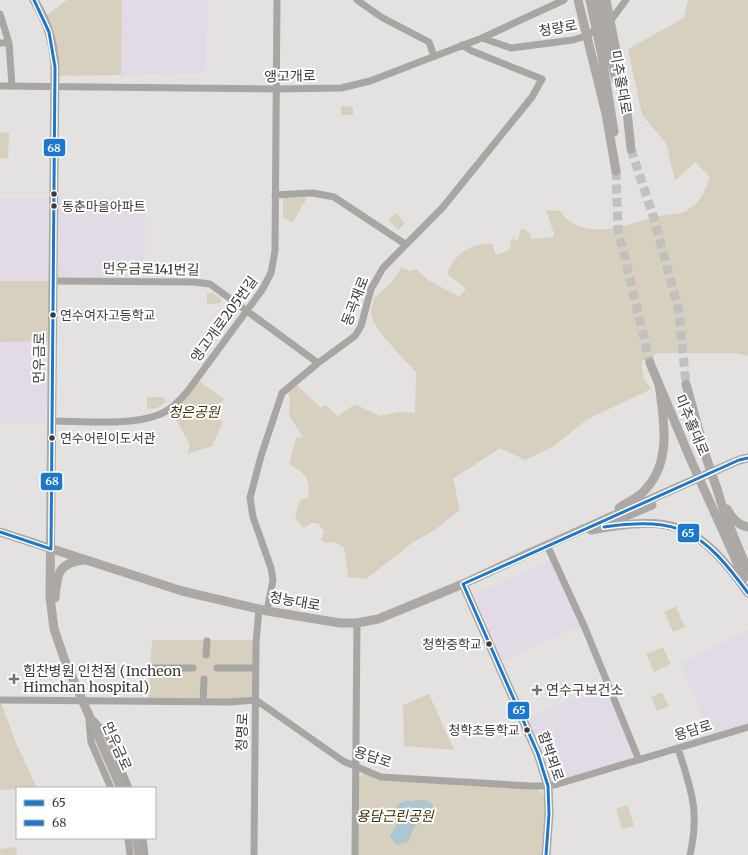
<svg xmlns="http://www.w3.org/2000/svg" width="748" height="855" font-family="Merriweather,'Noto Sans KR',serif">
<style>
.education{fill:#e2dae4}
.green{fill:#d7d0be}
.water{fill:#aac7d2}
.lines{fill:none;stroke-linecap:round;stroke-linejoin:round}
.major-tunnel{stroke:#c2c1c0;stroke-width:9;stroke-dasharray:9 4.5;stroke-linecap:butt}
.minor{stroke:#a8a6a2;stroke-width:7}
.major{stroke:#aca8a5;stroke-width:9}
.major-bridge{stroke:#aca8a5;stroke-width:9}
.bus-1-casing{stroke:#fff;stroke-width:6}
.bus-2-casing{stroke:#fff;stroke-width:6}
.bus-1{stroke:#1c78cf;stroke-width:3}
.bus-2{stroke:#1c78cf;stroke-width:3}
.bus-dot{fill:#3c3b3a;stroke:#fff;stroke-width:1.5}
.poi-dot{fill:#767574;stroke:#fff;stroke-width:1.5}
.labels{text-anchor:middle;stroke-width:4;stroke-linejoin:round;paint-order:stroke}
.bus-label{font-size:13px;fill:#3c3b3a;stroke:#fff;text-anchor:start}
.street-label{font-size:14px;fill:#3c3b3a;stroke:#fff}
.park-label{font-size:14px;font-style:italic;fill:#403101;stroke:#fff}
.poi-label{font-size:14px;fill:#3c3b3a;stroke:#fff;text-anchor:start}
.line-badge{stroke:#fff;stroke-width:1.5}
.badge-label{font-size:11px;text-anchor:middle;font-weight:bold;fill:#fff}
</style>
<rect width="100%" height="100%" fill="#e3e2e1"/>
<path class="education" d="M122,0H207L206,73L121,75Z
M145,198V282L0,281V199Z
M53,341L52,423H0V342Z
M554,560L583,625L497,663L469,596Z
M748,630V727L712,737L680,664Z
M608,682L639,760L548,786L523,720Z"/>
<path class="green" d="M67,0H122L121,75L55,76L44,17Z
M688,0H748V356L735,353H658L642,361L643,377L651,389L586,420L554,446L525,460L500,448L453,479L460,510L433,531L412,543L366,579L348,577L344,547L334,542L326,543L321,540L324,531L318,523H311L304,528L295,518L300,500L308,497C311,477 304,473 289,464L296,438L303,437L289,416L290,400L288,391L297,385L321,408L325,405L338,416L355,404L380,416L400,412L415,413L416,372C405,360 374,330 371,314C371,310 373,303 374,298C385,289 395,280 401,267L409,271L416,269L428,280L460,297L466,288L447,274C455,253 470,243 492,244L496,255L511,249L510,242L513,239L518,241L521,228L529,232L532,239L553,237L554,234L546,210L560,211C583,244 628,224 659,216C667,214 679,215 686,211C701,202 704,193 710,177L695,162L675,181L666,143L642,115L628,49L684,18Z
M341,106L353,107V115H341Z
M0,132L9,133L8,159L0,158Z
M283,198H307L293,222L283,218Z
M396,213L405,223L398,230L388,220Z
M0,281H54L53,341L0,342Z
M207,293H214L221,299V303L207,304Z
M196,379L224,399L213,414L223,422L212,446L187,454L190,445L170,408Z
M147,397H164L166,402L157,408L147,409Z
M676,606L685,627L673,632L664,612Z
M152,640H257L256,700L148,701Z
M663,647L671,664L654,672L646,654Z
M662,692L669,706L657,711L651,697Z
M429,694L454,750L404,746L403,705Z
M0,700L16,743L37,788L0,790Z
M366,771L379,776L530,786C538,789 542,791 546,800L542,855H355L357,779Z
M628,805L634,826L622,829L616,809Z
M16,847L17,855H0V849Z"/>
<path class="water" d="M421,800L428,801L433,805V814L414,827L408,842L396,845L390,836L396,826L395,812L398,804L406,801Z"/>
<g class="lines">
<path class="major-tunnel" d="M631,149L655,222L679,312L686,384
M616,171L618,229L650,363"/>
<path class="minor" d="M357,0L381,17L429,42L434,56
M0,14L9,43L12,86
M482,38L511,48L573,40L586,36L611,20L626,0
M0,43H9
M0,86L276,89L341,88L370,81L482,38L564,0
M275,195L313,193L334,197L405,244
M54,281L194,282L210,284L318,363
M52,421C83,421 130,426 158,415C170,411 178,402 187,392L262,290L271,273L275,251L277,0
M547,545L585,628L639,760
M267,611L273,580L271,568L253,517L250,498L261,456L282,393L318,363L355,336L361,326L371,289L383,268L443,207L532,97L542,79L472,51L462,45
M206,655L207,641
M150,668H193
M217,668H256
M0,700L229,702L256,700L343,761L381,777L530,786H548L558,784L748,727
M203,702L204,679
M93,720L107,735L129,788
M89,721L91,742L111,788
M678,748C691,790 700,810 690,855
M128,838L130,855
M143,838L145,855
M254,855L256,643L259,609
M355,855L357,623"/>
<path class="major" d="M34,0C48,24 53,39 55,67L50,597L54,629L65,661L121,788
M578,0L606,114L616,171
M606,0L626,102L631,149
M610,52L616,80
M602,56L614,132
M650,363L690,458
M686,384L707,460
M717,489L725,515L748,571
M708,498L744,578
M619,508C626,503 636,499 642,493C673,464 664,421 659,384
M727,509C732,519 738,525 748,527
M614,521L652,505
M591,530C674,514 699,524 748,593
M0,532L182,591L267,611L340,623H357L378,619L463,584L529,553L739,460L748,458
M463,584L538,754L548,786L549,814L546,855
M55,598C57,575 57,563 84,560
M136,838L139,855"/>
<path class="major-bridge" d="M590,0L602,56
M598,0L610,52
M690,458L708,498
M707,460L717,489"/>
<g class="bus-1-casing">
<path id="bus-1" d="M604,527C681,516 703,532 748,593
M546,855L549,814L548,786L538,754L463,584L739,460L748,458"/>
</g>
<g class="bus-2-casing">
<path id="bus-2" d="M0,532L51,549L55,67L49,32L34,0"/>
</g>
<use href="#bus-1" class="bus-1"/>
<use href="#bus-2" class="bus-2"/>
</g>
<g class="bus-dot">
<circle cx="54" cy="194" r="3.5"/>
<circle cx="54" cy="206" r="3.5"/>
<circle cx="53" cy="315" r="3.5"/>
<circle cx="52" cy="438" r="3.5"/>
<circle cx="489" cy="644" r="3.5"/>
<circle cx="527" cy="730" r="3.5"/>
</g>
<g class="poi-dot">
<path d="M12 673h4v4h4v4h-4v4h-4v-4h-4v-4h4z"/>
<path d="M535 684h4v4h4v4h-4v4h-4v-4h-4v-4h4z"/>
</g>
<g class="labels">
<g class="bus-label">
<text x="62" y="211">동춘마을아파트</text>
<text x="60" y="320">연수여자고등학교</text>
<text x="60" y="443">연수어린이도서관</text>
<text x="482" y="649" text-anchor="end">청학중학교</text>
<text x="520" y="735" text-anchor="end">청학초등학교</text>
</g>
<g class="street-label">
<text transform="translate(558 28) rotate(-10)" y="5">청량로</text>
<text transform="translate(290 76) rotate(-1)" y="5">앵고개로</text>
<text transform="translate(621 82) rotate(80)" y="5">미추홀대로</text>
<text transform="translate(151 269) rotate(1)" y="5">먼우금로141번길</text>
<text transform="translate(355 301) rotate(-69)" y="5">동곡재로</text>
<text transform="translate(224 319) rotate(-54)" y="5">앵고개로205번길</text>
<text transform="translate(39 358) rotate(-89)" y="5">먼우금로</text>
<text transform="translate(692 425) rotate(67)" y="5">미추홀대로</text>
<text transform="translate(295 601) rotate(10)" y="5">청능대로</text>
<text transform="translate(693 730) rotate(-17)" y="5">용담로</text>
<text transform="translate(242 732) rotate(-88)" y="5">청명로</text>
<text transform="translate(117 746) rotate(66)" y="5">먼우금로</text>
<text transform="translate(551 756) rotate(71)" y="5">함박뫼로</text>
<text transform="translate(373 757) rotate(18)" y="5">용담로</text>
</g>
<g class="park-label">
<text x="194" y="417">청은공원</text>
<text x="395" y="821">용담근린공원</text>
</g>
<g class="poi-label">
<text x="23" y="676">힘찬병원 인천점 (Incheon<tspan x="23" dy="16">Himchan hospital)</tspan></text>
<text x="546" y="695">연수구보건소</text>
</g>
</g>
<g class="line-badge">
<rect x="43" y="138" width="23" height="19" rx="4" fill="#1c78cf"/>
<rect x="40" y="472" width="23" height="19" rx="4" fill="#1c78cf"/>
<rect x="677" y="523" width="23" height="20" rx="4" fill="#1c78cf"/>
<rect x="507" y="701" width="23" height="19" rx="4" fill="#1c78cf"/>
</g>
<g class="badge-label">
<text x="54" y="152">68</text>
<text x="52" y="485">68</text>
<text x="688" y="537">65</text>
<text x="519" y="714">65</text>
</g>
<rect x="16" y="787" width="140" height="52" fill="#ffffff" stroke="#b1b1b0"/>
<rect x="24" y="800" width="20" height="6" fill="#1c78cf" stroke="#b1b1b0"/>
<text x="52" y="807" font-size="12" fill="#3c3b3a">65</text>
<rect x="24" y="820" width="20" height="6" fill="#1c78cf" stroke="#b1b1b0"/>
<text x="52" y="827" font-size="12" fill="#3c3b3a">68</text>
</svg>
